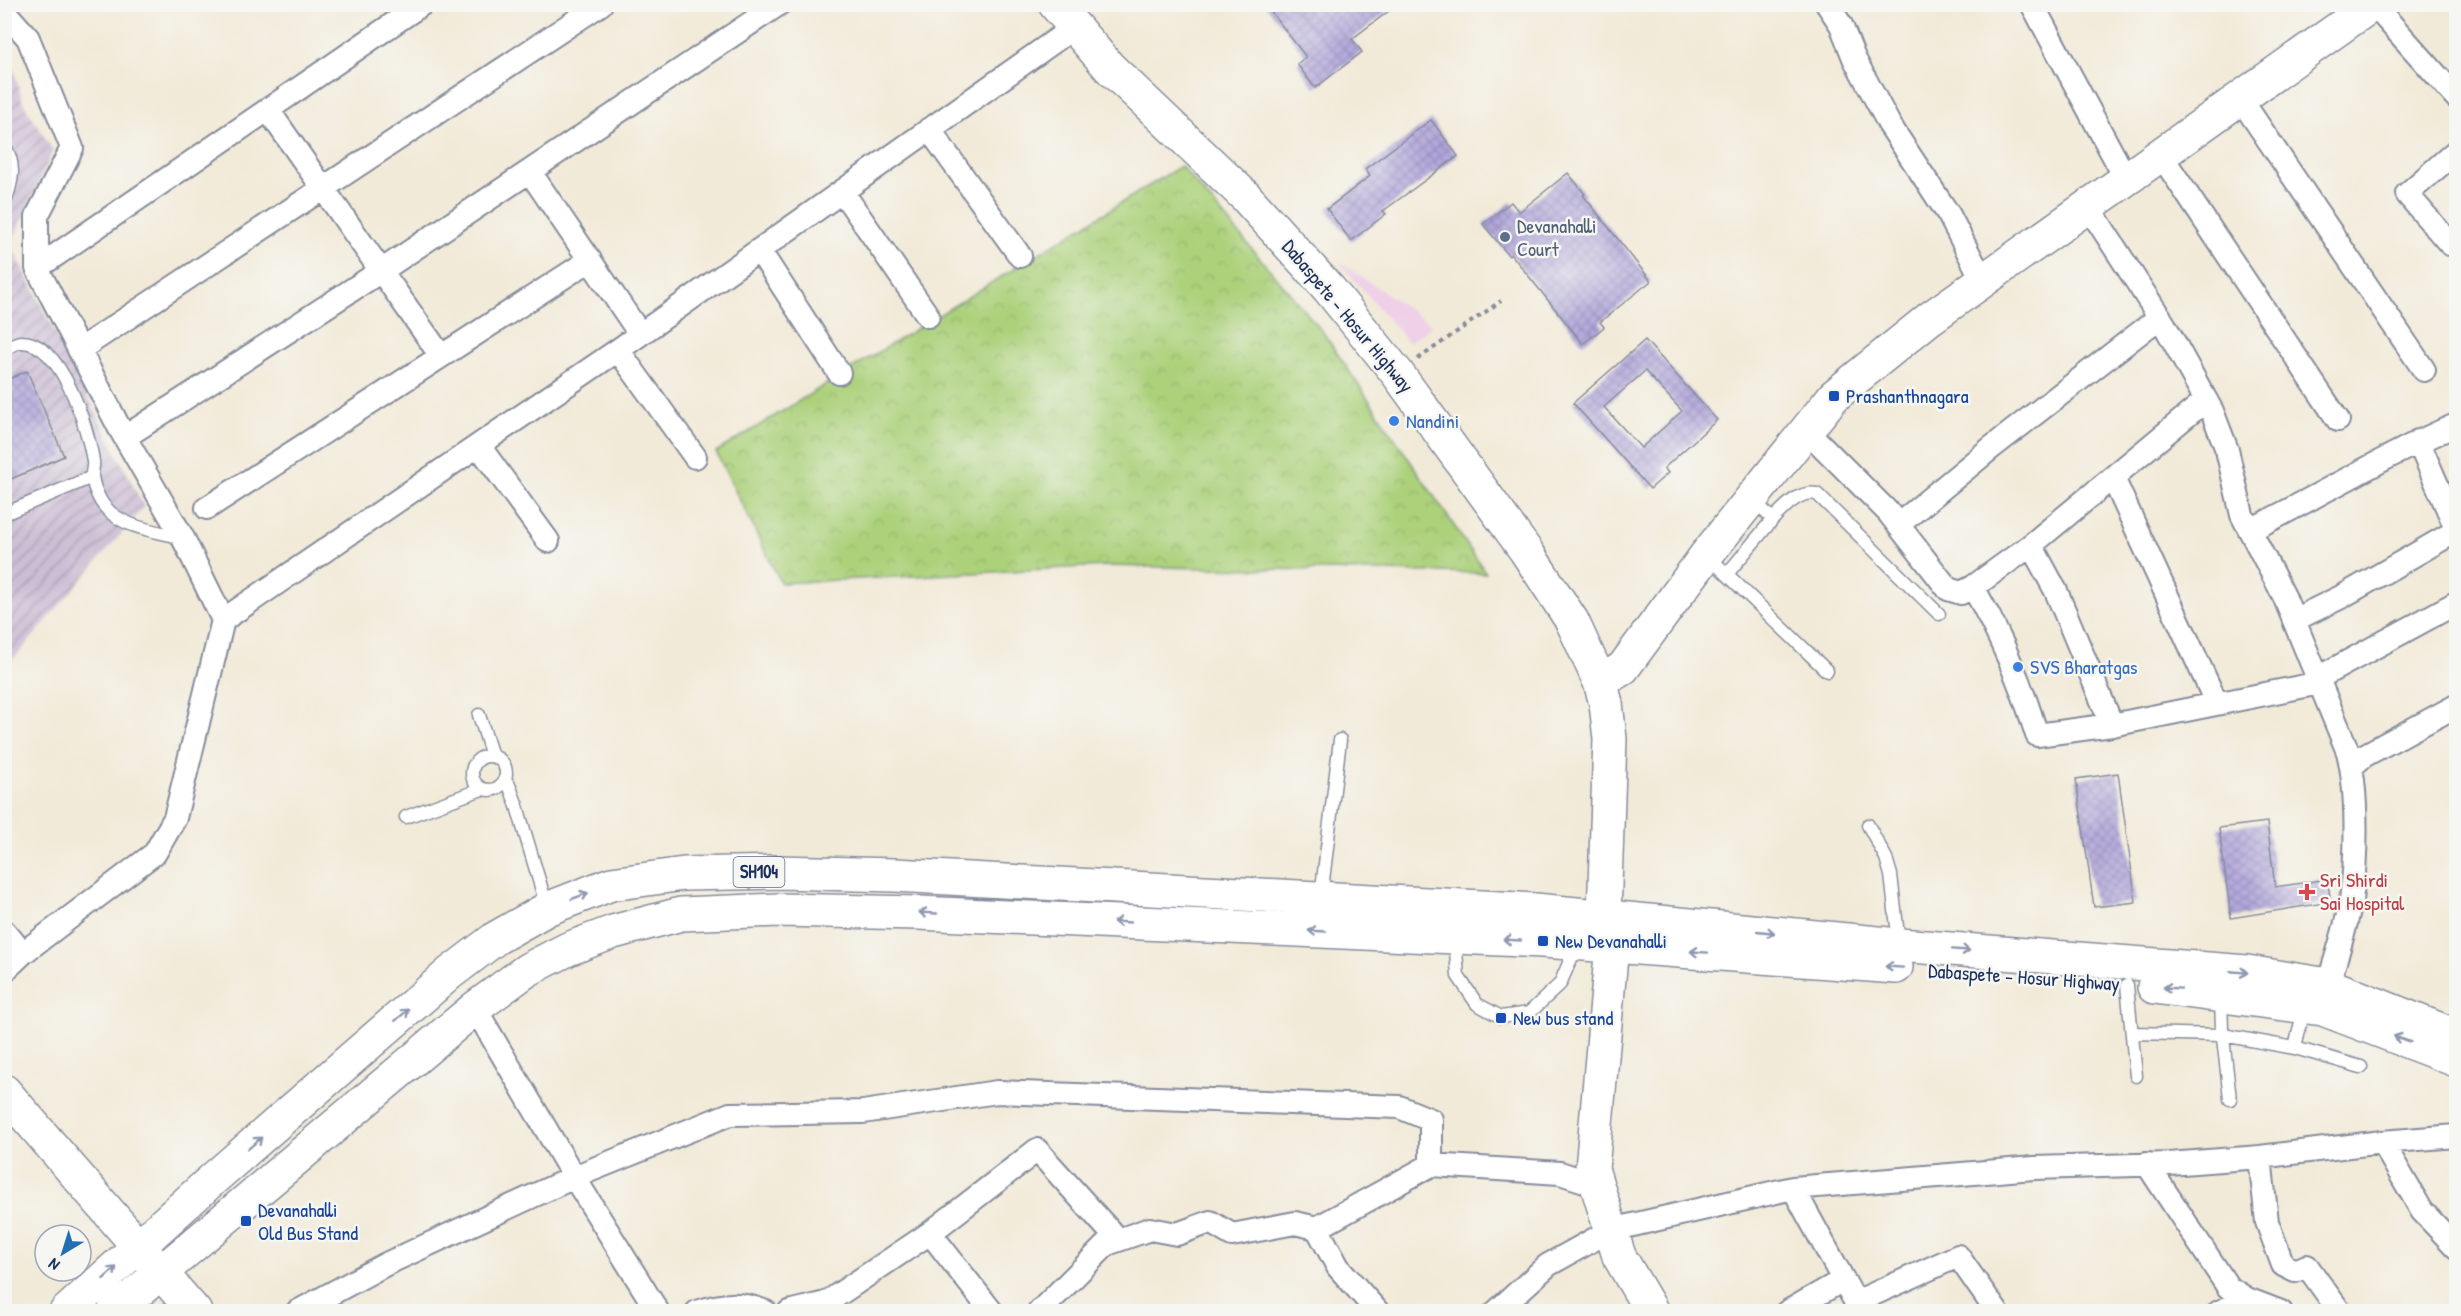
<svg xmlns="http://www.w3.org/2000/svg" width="2461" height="1316" font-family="'Patrick Hand',sans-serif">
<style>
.built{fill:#eed0e8}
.industrial{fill:url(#industrial-furrows)}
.park{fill:url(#park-crowns);stroke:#64806c;stroke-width:1.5}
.building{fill:url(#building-cross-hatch);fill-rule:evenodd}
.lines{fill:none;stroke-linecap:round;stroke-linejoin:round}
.lane-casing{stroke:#868c9b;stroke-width:15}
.street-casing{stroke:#868c9b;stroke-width:26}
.secondary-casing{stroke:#868c9b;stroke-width:36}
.primary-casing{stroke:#868c9b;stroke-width:36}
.path{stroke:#868c9b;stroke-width:4;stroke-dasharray:4.5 4.5;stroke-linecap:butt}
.lane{stroke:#fff;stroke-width:12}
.street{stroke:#fff;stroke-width:22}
.secondary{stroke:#fff;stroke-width:33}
.primary{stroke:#fff;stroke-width:33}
.oneway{stroke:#8d97ae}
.service-dot{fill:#5c6f8a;stroke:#f6f6f2;stroke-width:2}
.transit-dot{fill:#1a4fb4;stroke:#f6f6f2;stroke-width:2}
.shop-dot{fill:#3f7fe0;stroke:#f6f6f2;stroke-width:2}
.health-dot{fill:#e0444e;stroke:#f6f6f2;stroke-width:2}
.labels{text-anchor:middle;stroke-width:5;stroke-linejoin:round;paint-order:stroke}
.shield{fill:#f6f6f2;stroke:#5d6b8a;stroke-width:1.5}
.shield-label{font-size:18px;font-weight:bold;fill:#1b2f5e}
.service-label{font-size:20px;fill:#4e5e75;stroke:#f6f6f2;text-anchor:start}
.street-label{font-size:20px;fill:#1b2f5e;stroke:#f6f6f2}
.transit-label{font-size:20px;fill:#164399;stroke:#f6f6f2;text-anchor:start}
.shop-label{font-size:20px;fill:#366cbe;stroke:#f6f6f2;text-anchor:start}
.health-label{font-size:20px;fill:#be3a42;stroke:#f6f6f2;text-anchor:start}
</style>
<defs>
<pattern id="industrial-furrows" width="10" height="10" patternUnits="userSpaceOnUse" patternTransform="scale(1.5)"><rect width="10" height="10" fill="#ccbed4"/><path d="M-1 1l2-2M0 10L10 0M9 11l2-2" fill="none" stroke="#a59baf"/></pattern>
<pattern id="park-crowns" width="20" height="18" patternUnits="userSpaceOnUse" patternTransform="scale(1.5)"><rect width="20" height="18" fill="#acd17a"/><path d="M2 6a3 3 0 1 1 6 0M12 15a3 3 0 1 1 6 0" fill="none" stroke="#93b46c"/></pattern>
<pattern id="building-cross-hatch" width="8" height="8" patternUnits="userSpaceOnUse" patternTransform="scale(1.5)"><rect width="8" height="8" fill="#ada2da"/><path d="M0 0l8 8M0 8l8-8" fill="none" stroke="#8c84b4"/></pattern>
</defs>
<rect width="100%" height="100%" fill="#f6f6f2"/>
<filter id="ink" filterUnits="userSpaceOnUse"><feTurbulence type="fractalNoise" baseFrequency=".0167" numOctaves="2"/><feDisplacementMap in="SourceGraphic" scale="12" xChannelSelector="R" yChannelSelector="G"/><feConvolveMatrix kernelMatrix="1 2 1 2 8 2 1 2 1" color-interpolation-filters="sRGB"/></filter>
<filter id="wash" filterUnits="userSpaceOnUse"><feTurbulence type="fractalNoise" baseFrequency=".008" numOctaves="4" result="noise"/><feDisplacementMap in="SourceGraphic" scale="24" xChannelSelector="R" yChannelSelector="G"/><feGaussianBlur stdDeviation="1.35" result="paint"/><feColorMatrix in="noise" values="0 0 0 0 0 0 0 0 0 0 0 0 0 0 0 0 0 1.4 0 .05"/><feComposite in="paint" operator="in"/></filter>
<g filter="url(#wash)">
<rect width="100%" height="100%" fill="#f2ead8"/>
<path class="built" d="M1337,260L1432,325L1409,343Z"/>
<path class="industrial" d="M4,35L23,102L53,151L11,245L144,507L5,669Z"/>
<path class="park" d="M1181,166L1322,331L1486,573L1104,566L781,583L716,452Z"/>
<g id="blocks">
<path class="building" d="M1265,4H1398L1352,39L1362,52L1315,88L1297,64L1306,57Z
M1431,120L1458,156L1383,211L1386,214L1351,241L1327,209L1370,176L1365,169Z
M1568,173L1585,194L1583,195L1651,281L1600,322L1604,327L1583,344L1511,254L1509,256L1483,224L1511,202L1519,212Z
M1645,340L1717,420L1664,468L1668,473L1650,489L1573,403ZM1645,371L1682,411L1641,448L1604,407Z
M27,371L64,456L4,482V381Z
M2118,773L2136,902L2094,907L2076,779Z
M2267,822L2275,887L2327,879L2331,902L2231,918L2219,828Z"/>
</g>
</g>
<g filter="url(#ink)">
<use href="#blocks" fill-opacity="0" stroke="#868c9b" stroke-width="1.5"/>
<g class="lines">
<g class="lane-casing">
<path id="lane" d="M4,145C17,165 12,183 4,205
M4,349C9,347 16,342 21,342C62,341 88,429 93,461C94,465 92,470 92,474C92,484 99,501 106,508C123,528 158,531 182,538
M1752,500L1773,519C1785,507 1799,490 1817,494L1939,614
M4,514L92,477
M1707,555L1827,671
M1727,574L1773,519
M479,715L492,756
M472 773a17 17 0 1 1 34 0a17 17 0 1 1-34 0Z
M505,780L509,785L516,803L547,907
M406,817L482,789
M1868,825L1886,858L1891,875L1899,944
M1321,897L1340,740
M1455,939L1458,976L1477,1004L1501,1017L1529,1013L1560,984L1576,947
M2127,985L2136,1076
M2221,997L2222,1029L2230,1099
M2132,1033L2223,1035L2295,1048L2361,1067
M2295,1048L2304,1009"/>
</g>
<g class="street-casing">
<path id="street" d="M1827,4L1841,25L1854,58L1889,124L1949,215L1983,281
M2032,4L2126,179
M2373,4L2456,97
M4,11L28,38L72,148L37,216V268L120,429L183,538L223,620L175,818L155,853L23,953L4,971
M2240,98L2424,370
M268,110L441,356
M929,129L1020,256
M2161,155L2338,420
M530,172L640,334
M842,191L928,316
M2088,206L2164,324L2212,411L2227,450L2242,515L2284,596L2348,752C2358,792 2357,859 2351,900C2346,929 2336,957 2328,985
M2450,244L2407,194L2456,151
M759,250L839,373
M37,268L422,4
M79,350L601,4
M618,350L695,457
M1806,430L1888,512L1948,589L1961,593L1973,587L2031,545L2206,400
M125,437L381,271L779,4
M2418,441L2456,528
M479,446L548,541
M2113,478L2216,702
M207,508L590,260
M1898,525L1991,448L2160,317
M2250,530C2320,496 2385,455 2456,425
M2031,545L2056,591L2112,725
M1973,587C2000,634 2021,683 2037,735L2112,725L2320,683
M223,620L618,350L1073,28
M2294,620L2343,596L2456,531
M2318,678L2456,603
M2351,767L2365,755L2456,706
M4,931L23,953
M475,1008L574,1177L658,1312
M2382,1142L2422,1211L2456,1247
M2260,1157L2267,1222L2283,1265L2295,1271L2307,1266L2340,1312
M2147,1164L2228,1287L2247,1299L2281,1312
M1793,1188L1861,1312
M930,1233L992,1312
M1856,1302L1958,1256L1997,1312
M297,1312L386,1264L574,1177L730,1114L863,1112L997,1092L1399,1107L1431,1120V1165
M697,1312C723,1303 741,1302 766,1312
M789,1312L826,1303L930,1233L1037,1150L1118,1240
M1039,1312L1107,1244L1150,1229L1177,1234L1210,1222L1232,1235L1295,1223L1317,1228
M1378,1312L1338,1267L1317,1228L1431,1165L1560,1173L1597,1185
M1496,1312L1548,1265L1611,1230L1793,1188L2034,1168L2169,1164L2260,1157L2382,1142L2456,1136
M1787,1312L1843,1280
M2219,1312L2247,1299"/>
</g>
<g class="secondary-casing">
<path id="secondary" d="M1600,682L1623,668L1707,554L1834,396L1929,319L2373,4
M1612,945L1592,1169L1619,1256L1652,1312
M4,1091L195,1312"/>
</g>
<g class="primary-casing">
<path id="primary" d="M1055,4L1109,67L1245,196L1329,289L1397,373L1526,551L1572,621L1600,682L1606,703L1610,739L1604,916L1610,938
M2154,987L2323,1009L2456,1060
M66,1312L213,1179L450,973L496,938L547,909L611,884L684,874L778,872L895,875L1535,910L1899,945L2247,972L2328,985L2456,1036
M114,1312L475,1008L527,970L568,949L613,932L681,914L779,910L918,913L1543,941L1896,967"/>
</g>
<path class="path" d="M1418,359L1501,301"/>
<use href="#lane" class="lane"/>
<use href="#street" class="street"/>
<use href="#secondary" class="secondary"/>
<use href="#primary" class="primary"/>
</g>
<defs><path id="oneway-shaft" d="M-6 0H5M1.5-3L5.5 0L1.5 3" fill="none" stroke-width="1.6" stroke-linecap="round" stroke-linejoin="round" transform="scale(1.5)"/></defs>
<g class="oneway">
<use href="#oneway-shaft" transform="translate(580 896) rotate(-21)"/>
<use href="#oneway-shaft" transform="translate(928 913) rotate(-177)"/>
<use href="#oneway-shaft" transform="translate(1122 922) rotate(-177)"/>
<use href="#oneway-shaft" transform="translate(1317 931) rotate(-177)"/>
<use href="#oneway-shaft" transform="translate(1766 932) rotate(6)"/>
<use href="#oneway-shaft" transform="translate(1512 940) rotate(-177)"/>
<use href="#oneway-shaft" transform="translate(1961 950) rotate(4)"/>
<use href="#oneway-shaft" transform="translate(1699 952) rotate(-176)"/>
<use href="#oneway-shaft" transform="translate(1894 967) rotate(-176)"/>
<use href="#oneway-shaft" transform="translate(2239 972) rotate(5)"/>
<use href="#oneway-shaft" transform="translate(2172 988) rotate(-176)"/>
<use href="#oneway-shaft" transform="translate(402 1015) rotate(-41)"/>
<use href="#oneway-shaft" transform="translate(2402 1039) rotate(-160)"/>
<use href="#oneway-shaft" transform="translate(255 1143) rotate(-41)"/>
<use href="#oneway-shaft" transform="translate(110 1273) rotate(-42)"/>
</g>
</g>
<circle class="service-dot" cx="1505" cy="237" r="6"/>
<g class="transit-dot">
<rect x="1828" y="390" width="12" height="12" rx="3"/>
<rect x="1537" y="935" width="12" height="12" rx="3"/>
<rect x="1495" y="1012" width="12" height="12" rx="3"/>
<rect x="240" y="1215" width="12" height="12" rx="3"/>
</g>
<g class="shop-dot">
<circle cx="1394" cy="421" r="6"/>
<circle cx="2018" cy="667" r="6"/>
</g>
<path class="health-dot" d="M2304 883h6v6h6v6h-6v6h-6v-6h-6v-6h6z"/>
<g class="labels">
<rect class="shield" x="733.5" y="857" width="51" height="30" rx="4.5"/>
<g class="shield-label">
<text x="759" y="878">SH104</text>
</g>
<g class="service-label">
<text x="1517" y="233">Devanahalli<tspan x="1517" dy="23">Court</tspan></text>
</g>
<g class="street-label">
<text transform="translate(1348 316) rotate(50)" y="7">Dabaspete - Hosur Highway</text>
<text transform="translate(2024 977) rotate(4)" y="7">Dabaspete - Hosur Highway</text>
</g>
<g class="transit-label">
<text x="1846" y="403">Prashanthnagara</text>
<text x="1555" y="948">New Devanahalli</text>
<text x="1513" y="1025">New bus stand</text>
<text x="258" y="1217">Devanahalli<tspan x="258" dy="23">Old Bus Stand</tspan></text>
</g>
<g class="shop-label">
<text x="1406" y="428">Nandini</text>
<text x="2030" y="674">SVS Bharatgas</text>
</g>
<g class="health-label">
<text x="2320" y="887">Sri Shirdi<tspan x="2320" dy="23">Sai Hospital</tspan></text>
</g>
</g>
<rect width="2461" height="1316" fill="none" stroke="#f6f6f2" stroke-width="24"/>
<g transform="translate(63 1253) rotate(218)"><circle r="28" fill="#f6f6f2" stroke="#9ea6b7" stroke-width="1.5"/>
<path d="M0-4.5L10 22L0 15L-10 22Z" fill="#1f6fb2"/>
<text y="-9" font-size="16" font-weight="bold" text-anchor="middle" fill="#1b2f5e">N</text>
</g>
</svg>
